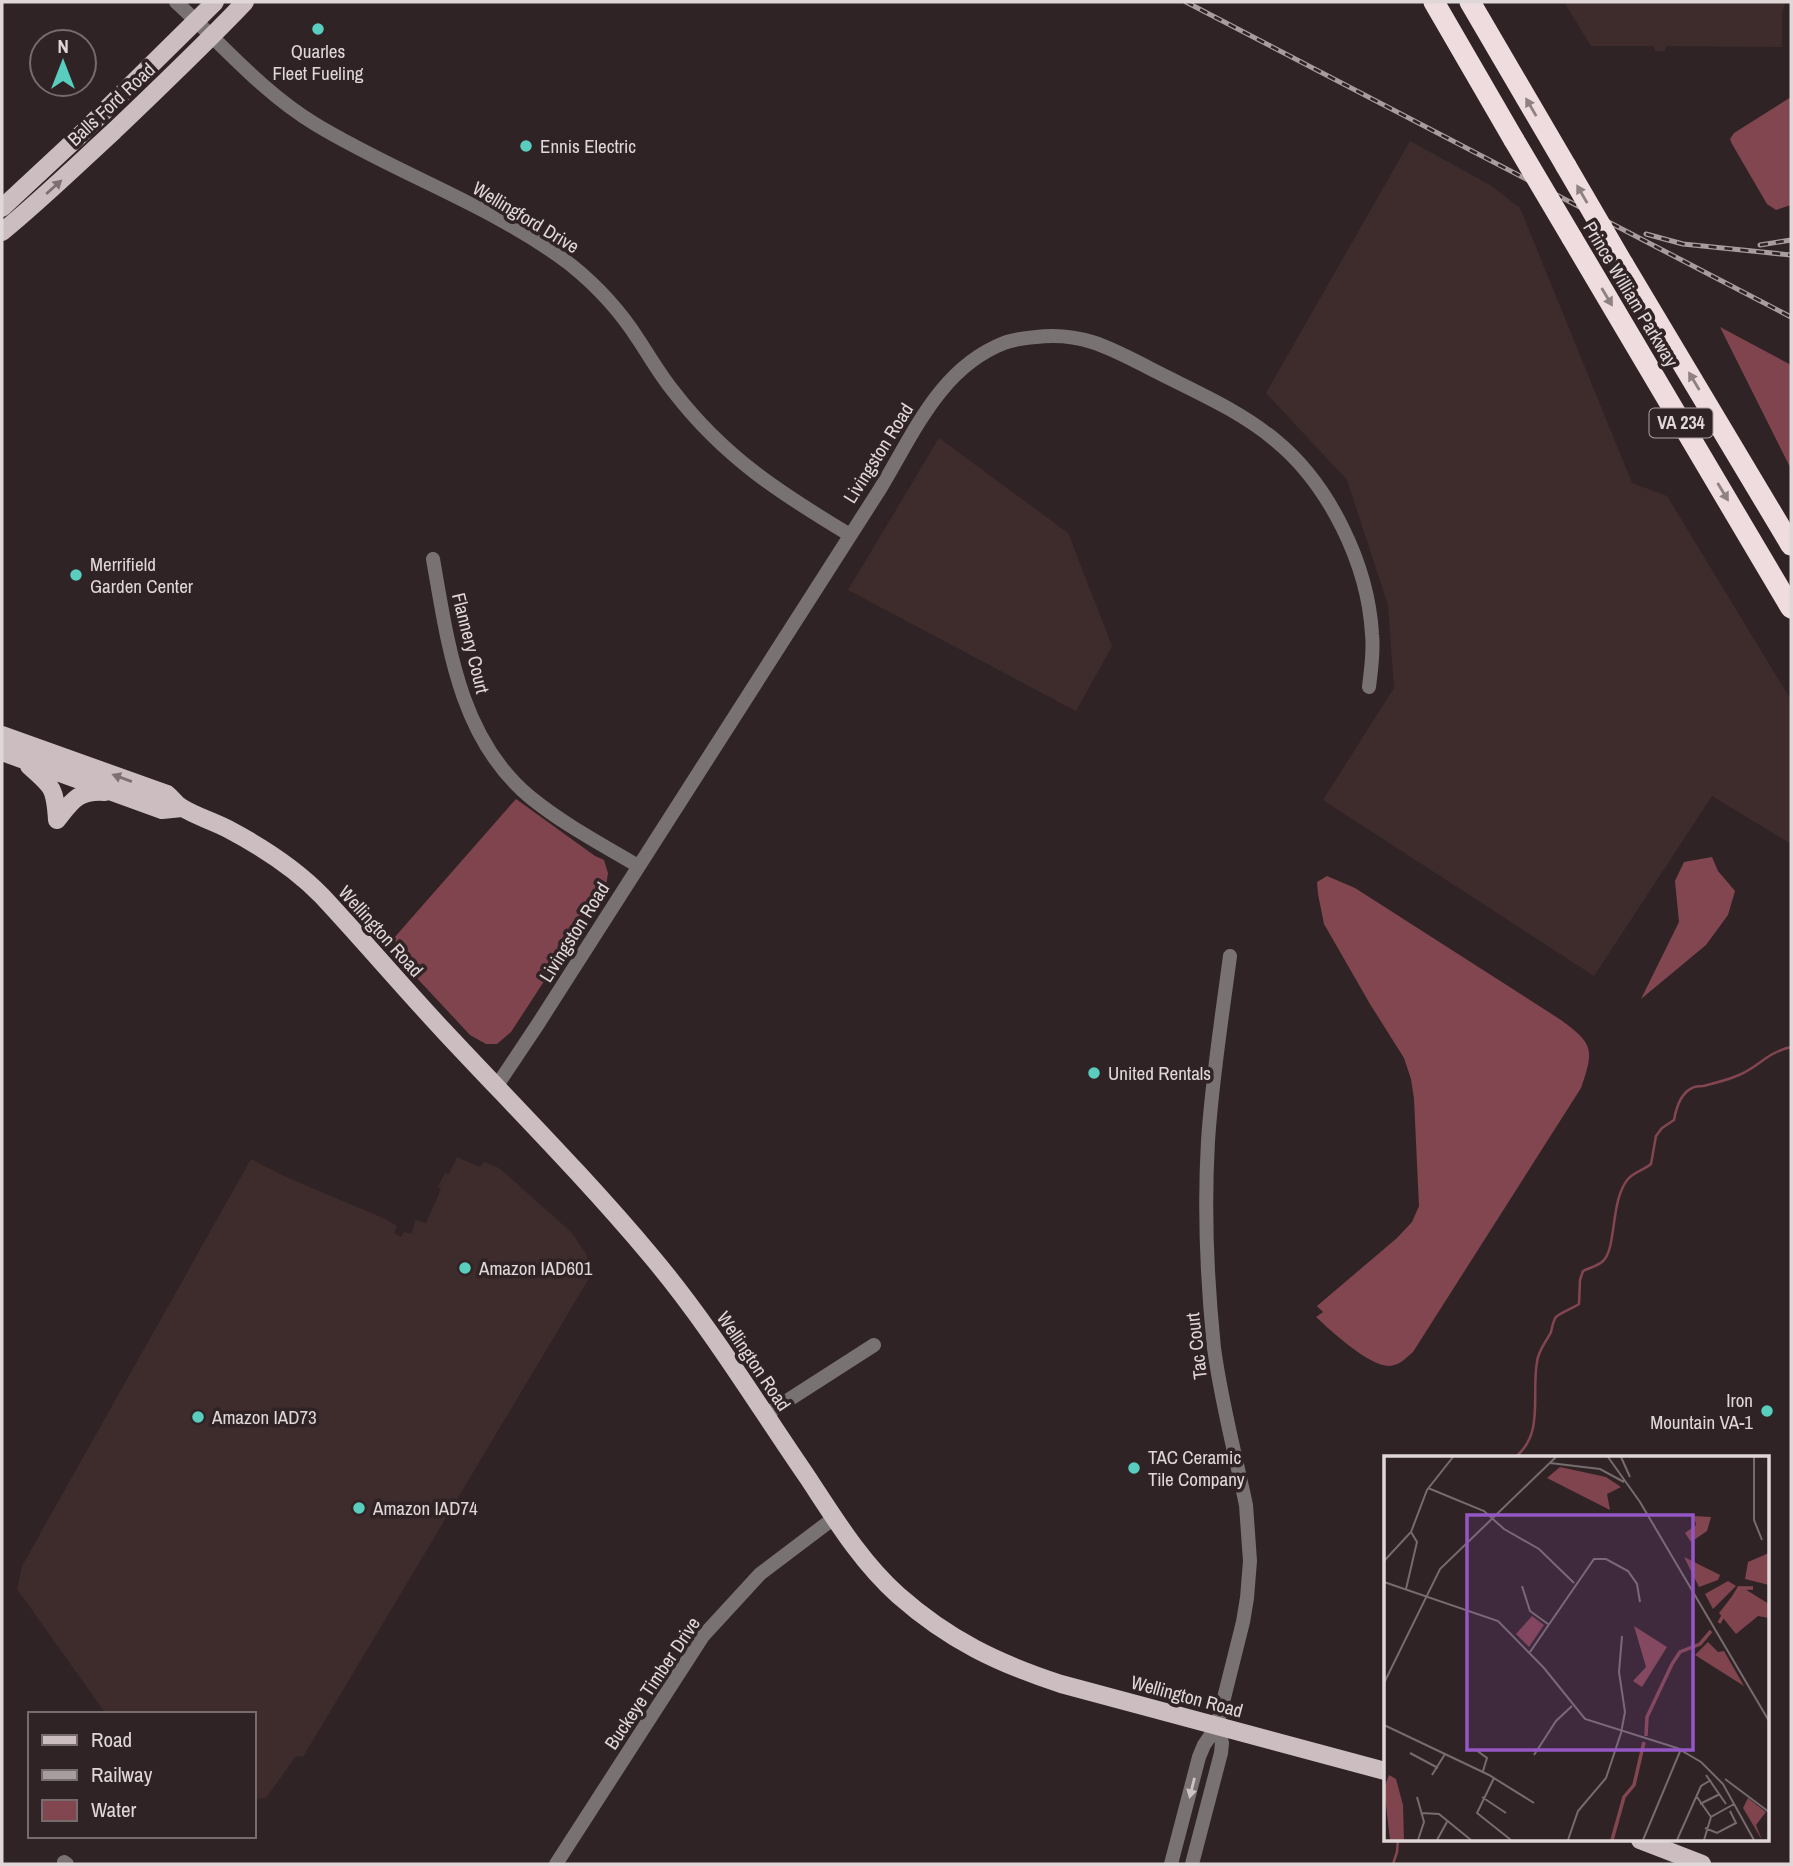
<svg xmlns="http://www.w3.org/2000/svg" width="1793" height="1866" font-family="'Archivo Narrow',sans-serif">
<style>
.built{fill:#3e2c2d}
.forest{fill:#80444f}
.water{fill:#824650}
.lines{fill:none;stroke-linecap:round;stroke-linejoin:round}
.stream{stroke:#824650;stroke-width:2.5}
.minor{stroke:#797273;stroke-width:14}
.major{stroke:#ccbec0;stroke-width:18}
.highway{stroke:#eedcde;stroke-width:21}
.rail-casing{stroke:#a79c9e;stroke-width:5}
.rail{stroke:#302325;stroke-width:2.5;stroke-dasharray:8;stroke-linecap:butt}
.highway-bridge{stroke:#eedcde;stroke-width:21}
.oneway{fill:#8f8082}
.oneway2{fill:#7e7072}
.oneway3{fill:#cbc3c4}
.poi-dot{fill:#59cebe;stroke:#302325;stroke-width:2.5}
.labels{text-anchor:middle;stroke-width:7;stroke-linejoin:round;paint-order:stroke}
.shield{fill:#302325;stroke:#aba1a2;stroke-width:2}
.shield-label{font-size:18px;font-weight:bold;fill:#e0d7d8}
.poi-label{font-size:19px;fill:#e0d7d8;stroke:#302325;text-anchor:start}
.street-label{font-size:19px;fill:#e0d7d8;stroke:#302325}
.inset-river{fill:none;stroke:#824650;stroke-width:3.5}
.inset-road{fill:none;stroke:#766b6d;stroke-width:2}
.view{fill:#9457c5;fill-opacity:0.15;stroke:#9457c5;stroke-width:3.5}
.inset-edge{fill:none;stroke:#e0d7d8;stroke-width:3.5}
</style>
<rect width="100%" height="100%" fill="#302325"/>
<path class="built" d="M1564,2H1785L1782,14V47L1666,46L1665,51H1655L1654,46H1591Z
M1410,141L1490,185L1520,208L1632,483L1667,496L1791,700V844L1712,796L1594,976L1323,800L1394,688L1388,605L1347,480L1266,393Z
M939,438L1068,533L1112,646L1076,711L848,590Z
M457,1157L480,1167L484,1162L499,1168L506,1174L572,1233L586,1254L591,1268V1275L303,1757L296,1756L266,1798L254,1799V1714H106L17,1589L22,1566L251,1159L286,1177L383,1218L397,1226L394,1233L401,1237L404,1232L412,1234L415,1220L426,1223L441,1189L438,1187L445,1173L449,1174Z"/>
<path class="forest" d="M1720,327L1791,365V469Z
M516,799L595,856L604,860L608,873L606,886L511,1032L497,1044H486L470,1035L387,946Z"/>
<path class="water" d="M1791,97V205L1776,210L1767,204L1732,144L1730,139L1734,133Z
M1712,857L1718,871L1735,891L1728,915L1706,945L1641,999L1679,922L1675,881L1684,862Z
M1327,876L1355,888L1561,1020C1594,1044 1594,1050 1581,1088L1413,1352C1406,1358 1400,1365 1390,1366C1370,1367 1331,1331 1316,1317L1323,1312L1317,1306L1397,1238L1412,1222L1419,1206L1414,1099L1411,1079L1404,1058L1370,1004L1324,924L1318,894L1317,882Z"/>
<g class="lines">
<path class="stream" d="M1514,1458C1545,1435 1531,1395 1537,1362C1538,1351 1546,1342 1551,1332C1552,1328 1553,1321 1556,1317C1560,1313 1573,1308 1579,1304L1580,1280L1583,1271C1589,1268 1598,1266 1603,1261C1617,1248 1610,1200 1628,1179C1634,1172 1644,1170 1651,1164L1656,1136L1662,1128L1674,1120C1676,1109 1681,1093 1692,1088C1694,1087 1700,1086 1703,1086C1715,1083 1728,1080 1739,1075C1760,1066 1766,1053 1791,1047
M1393,1864L1397,1852L1398,1840"/>
<path class="minor" d="M176,2C221,43 262,92 315,124C397,174 494,206 571,265C597,286 620,311 638,339C650,357 660,375 674,392C724,457 780,493 850,535
M433,559C448,644 459,738 530,797C563,824 601,844 638,866
M496,1087L538,1024L880,489C914,433 940,368 1004,343C1014,339 1025,338 1036,337C1083,331 1114,350 1155,371C1196,392 1239,410 1275,440C1329,484 1368,564 1372,634C1374,652 1371,669 1369,687
M765,1415L874,1345
M64,1862L67,1864
M556,1864L703,1636L760,1574L834,1518
M1171,1864L1199,1757L1204,1745L1217,1726L1243,1622L1247,1598L1250,1561L1246,1505C1235,1453 1221,1401 1214,1348C1207,1280 1204,1210 1208,1141C1212,1079 1222,1017 1230,956
M1192,1864L1221,1753L1222,1743L1217,1726"/>
<path class="major" d="M2,208L76,139L215,2
M2,232C41,200 77,165 114,131C159,88 203,46 245,2
M2,735L167,794C172,798 176,804 181,807C195,816 213,821 228,829C262,847 295,868 322,896C363,940 402,986 443,1030C513,1105 586,1178 652,1257C710,1326 757,1404 808,1478C835,1519 861,1562 898,1595C949,1640 997,1663 1061,1684L1385,1771
M2,752L162,810L182,808
M29,766C53,787 55,788 57,820
M57,820C72,801 78,790 105,792
M1640,1840L1702,1864"/>
<path class="highway" d="M1434,2L1514,140
M1470,2L1566,166
M1572,238L1791,608
M1623,264L1791,545"/>
<g class="rail-casing">
<path id="rail" d="M1186,2L1791,317
M1646,234L1683,244L1791,255
M1760,245L1791,240"/>
</g>
<use href="#rail" class="rail"/>
<path class="highway-bridge" d="M1514,140L1572,238
M1566,166L1623,264"/>
</g>
<defs><path id="oneway-solid" d="M-6-.8H1V-3.2L6.5 0L1 3.2V.8H-6Z" transform="scale(1.75)"/></defs>
<g class="oneway">
<use href="#oneway-solid" transform="translate(1531 107) rotate(-120)"/>
<use href="#oneway-solid" transform="translate(1582 194) rotate(-120)"/>
<use href="#oneway-solid" transform="translate(1607 297) rotate(59)"/>
<use href="#oneway-solid" transform="translate(1694 381) rotate(-121)"/>
<use href="#oneway-solid" transform="translate(1723 492) rotate(59)"/>
</g>
<g class="oneway2">
<use href="#oneway-solid" transform="translate(54 187) rotate(-42)"/>
<use href="#oneway-solid" transform="translate(122 778) rotate(-160)"/>
</g>
<use class="oneway3" href="#oneway-solid" transform="translate(1192 1788) rotate(104)"/>
<g class="poi-dot">
<circle cx="318" cy="29" r="7"/>
<circle cx="526" cy="146" r="7"/>
<circle cx="76" cy="575" r="7"/>
<circle cx="1094" cy="1073" r="7"/>
<circle cx="465" cy="1268" r="7"/>
<circle cx="1767" cy="1411" r="7"/>
<circle cx="198" cy="1417" r="7"/>
<circle cx="1134" cy="1468" r="7"/>
<circle cx="359" cy="1508" r="7"/>
</g>
<g class="labels">
<rect class="shield" x="1649.5" y="408.5" width="63" height="29" rx="5"/>
<g class="shield-label">
<text x="1681" y="429">VA 234</text>
</g>
<g class="poi-label">
<text x="318" y="58" text-anchor="middle">Quarles<tspan x="318" dy="22">Fleet Fueling</tspan></text>
<text x="540" y="153">Ennis Electric</text>
<text x="90" y="571">Merrifield<tspan x="90" dy="22">Garden Center</tspan></text>
<text x="1108" y="1080">United Rentals</text>
<text x="479" y="1275">Amazon IAD601</text>
<text x="1753" y="1407" text-anchor="end">Iron<tspan x="1753" dy="22">Mountain VA-1</tspan></text>
<text x="212" y="1424">Amazon IAD73</text>
<text x="1148" y="1464">TAC Ceramic<tspan x="1148" dy="22">Tile Company</tspan></text>
<text x="373" y="1515">Amazon IAD74</text>
</g>
<g class="street-label">
<text transform="translate(111 104) rotate(-43)" y="7">Balls Ford Road</text>
<text transform="translate(526 217) rotate(31)" y="7">Wellingford Drive</text>
<text transform="translate(1631 294) rotate(59)" y="7">Prince William Parkway</text>
<text transform="translate(878 453) rotate(-58)" y="7">Livingston Road</text>
<text transform="translate(471 643) rotate(76)" y="7">Flannery Court</text>
<text transform="translate(381 931) rotate(48)" y="7">Wellington Road</text>
<text transform="translate(574 932) rotate(-58)" y="7">Livingston Road</text>
<text transform="translate(1196 1346) rotate(-97)" y="7">Tac Court</text>
<text transform="translate(754 1361) rotate(56)" y="7">Wellington Road</text>
<text transform="translate(652 1683) rotate(-56)" y="7">Buckeye Timber Drive</text>
<text transform="translate(1187 1696) rotate(15)" y="7">Wellington Road</text>
</g>
</g>
<g transform="translate(1384 1456)">
<rect width="385" height="385" fill="#302325"/>
<path d="M176,11L222,21L237,31L223,38L226,54L163,22ZM300,101L336,119L334,124L315,131ZM344,125L352,130L329,153L321,138ZM356,130L385,148V162L374,160L352,178L335,157ZM148,160L160,169L145,191L132,178ZM324,186L334,196L340,195L360,230L311,199ZM5,319L12,323L19,349L20,384H6L0,332ZM364,342L382,356L372,369L378,384L359,352Z" fill="#80444f"/>
<path d="M310,60L327,61L323,75L307,86L301,77L312,69ZM385,97V129L361,123L364,106ZM250,170L283,191L258,231L249,225L262,211Z" fill="#824650"/>
<path class="inset-river" d="M335,167L355,132H369M262,280L263,261L288,208L296,196L316,188L327,175M228,384L240,341L250,329L260,286"/>
<path class="inset-road" d="M224,1L256,46L385,265M237,1L246,21M370,1V64L378,84M166,7L216,13L240,26M44,32L100,55L120,73L155,93L190,127M0,105L27,76L43,34L69,1M0,126L114,165L160,212L201,263L293,292L317,306L339,328L370,384M138,130L146,155L164,168M22,133L33,86L27,76M146,196L210,103H222L244,115L253,128L256,146M0,227L56,113L172,1M0,269L105,319L150,347M92,294L103,302L99,315M26,297L54,312M150,299L172,265L188,250M48,319L61,298M322,319L342,348M110,322L93,357L127,384M341,323L385,356M33,341L40,366L34,384M98,341L122,357M313,341L327,361M316,348L336,338M38,357L55,358L87,384M321,372L333,377L352,367L346,355M53,384L64,364M184,384L194,355L222,322L237,277L241,256L235,216L238,180M259,384L297,293M293,384L317,330L327,324M320,384L327,361L350,348"/>
<path class="view" d="M83,59H309V294H83Z"/>
<rect width="385" height="385" class="inset-edge"/>
</g>
<rect width="1793" height="1866" fill="none" stroke="#e0d7d8" stroke-width="7"/>
<rect x="28" y="1712" width="228" height="126" fill="#302325" stroke="#766b6d" stroke-width="2"/>
<rect x="42" y="1735" width="35" height="10" fill="#ccbec0" stroke="#766b6d" stroke-width="2"/>
<text x="91" y="1747" font-size="21" fill="#e0d7d8">Road</text>
<rect x="42" y="1770" width="35" height="10" fill="#a79c9e" stroke="#766b6d" stroke-width="2"/>
<text x="91" y="1782" font-size="21" fill="#e0d7d8">Railway</text>
<rect x="42" y="1800" width="35" height="21" fill="#824650" stroke="#766b6d" stroke-width="2"/>
<text x="91" y="1817" font-size="21" fill="#e0d7d8">Water</text>
<g transform="translate(63 63)"><circle r="33" fill="#302325" stroke="#766b6d" stroke-width="2"/>
<path d="M0-5L12 26L0 18L-12 26Z" fill="#59cebe"/>
<text y="-10" font-size="19" font-weight="bold" text-anchor="middle" fill="#e0d7d8">N</text>
</g>
</svg>
